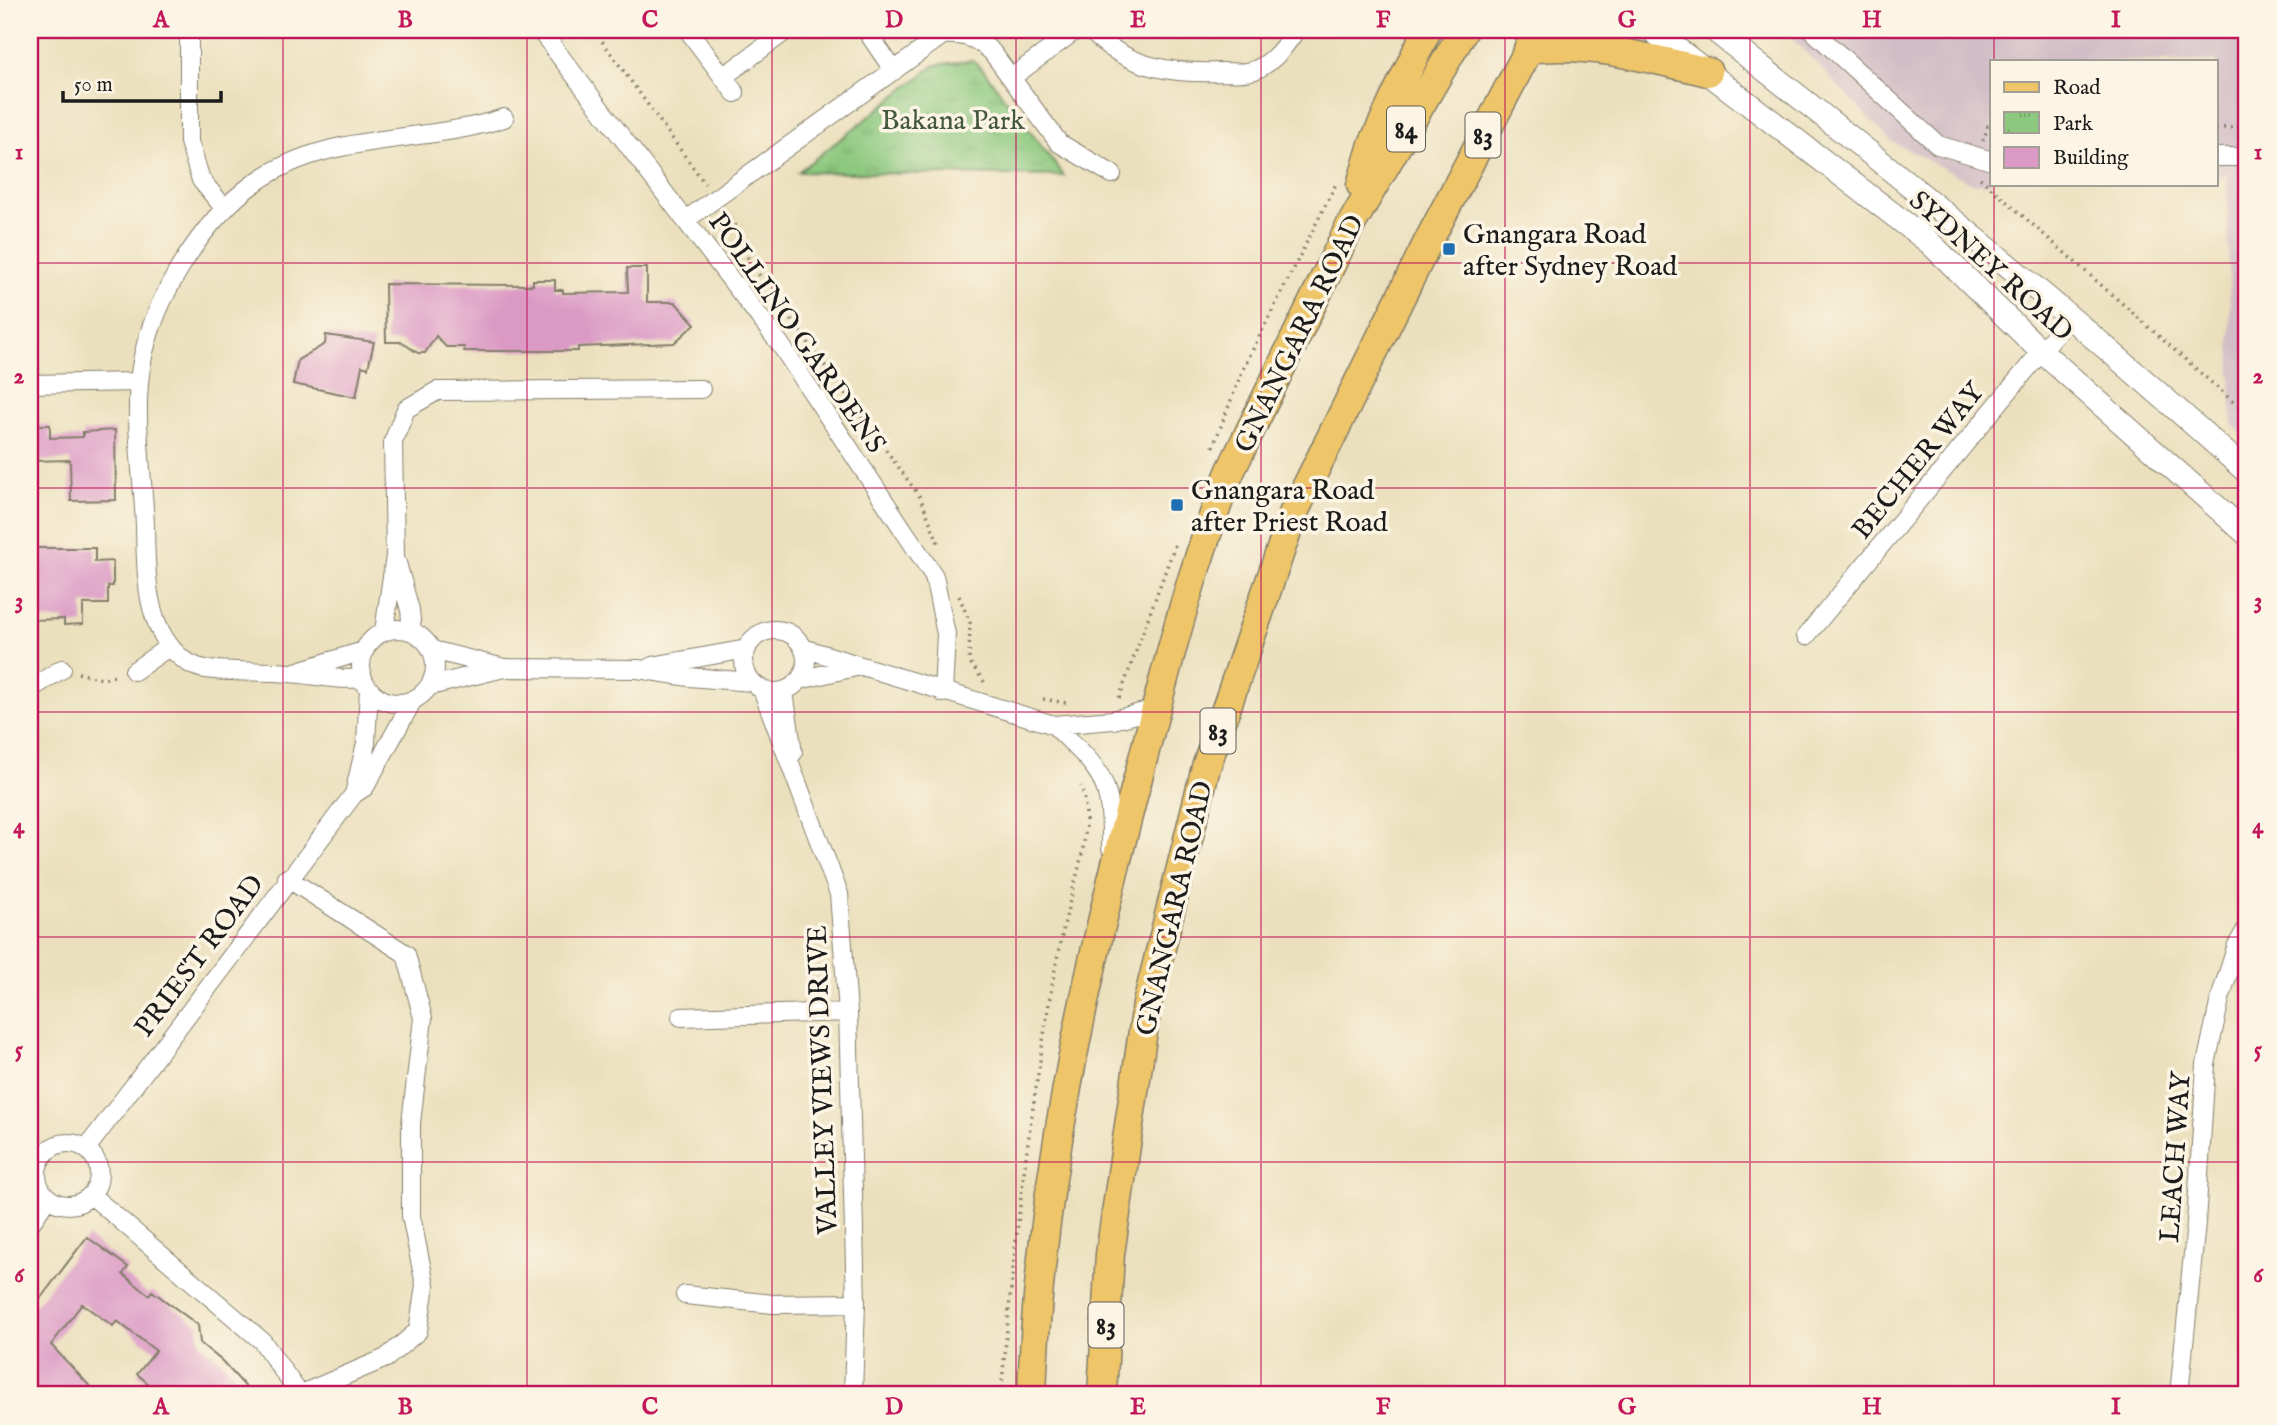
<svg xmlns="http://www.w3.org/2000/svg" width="2277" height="1425" font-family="'IM FELL English',serif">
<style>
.industrial{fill:#d2bdc6}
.park{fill:url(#park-tufts);stroke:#54724d;stroke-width:2}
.building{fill:#db9ac5}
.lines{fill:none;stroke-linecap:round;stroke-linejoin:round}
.minor-casing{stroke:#847e6c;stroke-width:20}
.tertiary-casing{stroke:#847e6c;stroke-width:25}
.primary-casing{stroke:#847e6c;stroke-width:31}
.path{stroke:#847e6c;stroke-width:3.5;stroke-dasharray:2 5;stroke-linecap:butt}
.minor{stroke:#fff;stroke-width:18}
.tertiary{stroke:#fff;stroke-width:23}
.primary{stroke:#eec569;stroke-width:28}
.grid{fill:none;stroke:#c2185b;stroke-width:2;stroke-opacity:0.55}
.poi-dot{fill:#1f6fb2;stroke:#fcf5e5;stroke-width:2.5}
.labels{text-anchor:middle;stroke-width:7;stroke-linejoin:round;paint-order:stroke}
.shield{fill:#fcf5e5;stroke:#5f5d58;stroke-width:2}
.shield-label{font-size:26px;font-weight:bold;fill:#1c1c1c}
.park-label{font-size:28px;fill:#43583e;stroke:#fcf5e5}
.poi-label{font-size:28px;fill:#1c1c1c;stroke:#fcf5e5;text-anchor:start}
.street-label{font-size:28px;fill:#1c1c1c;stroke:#fcf5e5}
.neatline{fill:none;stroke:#c2185b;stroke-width:2.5}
.grid-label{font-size:23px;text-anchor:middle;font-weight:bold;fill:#c2185b}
</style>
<defs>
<pattern id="park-tufts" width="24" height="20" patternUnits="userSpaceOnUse" patternTransform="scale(1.75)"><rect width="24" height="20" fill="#8cc87e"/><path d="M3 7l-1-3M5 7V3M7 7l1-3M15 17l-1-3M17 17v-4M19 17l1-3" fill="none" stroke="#78ab6c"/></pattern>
</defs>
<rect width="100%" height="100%" fill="#fcf5e5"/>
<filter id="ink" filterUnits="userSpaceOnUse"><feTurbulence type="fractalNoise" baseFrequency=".0143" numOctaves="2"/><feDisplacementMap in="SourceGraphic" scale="14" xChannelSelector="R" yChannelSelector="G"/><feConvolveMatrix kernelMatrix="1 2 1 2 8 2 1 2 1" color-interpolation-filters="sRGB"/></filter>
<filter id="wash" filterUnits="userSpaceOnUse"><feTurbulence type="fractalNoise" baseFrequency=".00686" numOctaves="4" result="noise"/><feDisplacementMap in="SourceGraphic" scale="28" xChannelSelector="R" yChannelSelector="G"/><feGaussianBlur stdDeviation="1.57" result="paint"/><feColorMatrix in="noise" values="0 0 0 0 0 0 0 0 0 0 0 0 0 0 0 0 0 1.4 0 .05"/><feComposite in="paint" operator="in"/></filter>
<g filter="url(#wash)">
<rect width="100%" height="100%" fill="#ebe0bd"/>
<path class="industrial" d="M1784,30H2247V439L2232,425L2227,175H2216V61H1992V183L1974,184L1891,141Z"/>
<path class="park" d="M973,60L984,71L1064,176L798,172L935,65Z"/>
<g id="blocks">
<path class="building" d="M627,268H647V302H675L695,324L674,343L578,347V351H464V347H446L436,336L425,353H418L401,342H386L385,284L533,285V280H555V290H563V293L628,292Z
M326,335L374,342L368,368L362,366L356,397L293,384L298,360L325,344Z
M30,425H50V438L83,437V432L115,430L116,500L71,501L70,460L30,461Z
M30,548H95V562L113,561V586H108V604H83V624L64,625V619L30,620Z
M87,1237L128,1267L123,1274L149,1295L152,1291L198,1325L200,1343L222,1361L253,1395H162L137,1374L156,1351L117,1321L113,1326L82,1304L51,1345L98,1395H30V1312Z"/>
</g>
</g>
<g filter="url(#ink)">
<use href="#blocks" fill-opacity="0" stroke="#847e6c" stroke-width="2"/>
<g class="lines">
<g class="minor-casing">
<path id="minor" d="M189,30V142L201,180L225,209
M540,30L780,344L934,576L946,634L943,693
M688,30L735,93
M866,30L894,71
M1090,30C1127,68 1171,74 1223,72C1233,72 1245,74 1255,70C1274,62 1285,46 1296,30
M1812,30L1938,145L1992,161
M723,77L787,30
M1011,78L1076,30
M2216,157H2247
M687,219L943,35C964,34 976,37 992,52L1059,143L1112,174
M30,384L139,382
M397,563L410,610L412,631
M361 666a37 37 0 1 1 74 0a37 37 0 1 1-74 0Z
M744 661a31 31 0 1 1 62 0a31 31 0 1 1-62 0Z
M384,631L395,556L393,442L406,409L437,391L701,389
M1806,636L2069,318
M803,648L1054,725L1113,720L1156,709
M432,650L504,668L638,669L689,677L752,682
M652,666L747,649
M134,671L170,646
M295,672L363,651
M363,678C334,681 318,675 290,673C262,670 233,673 206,669C196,668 185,662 178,655C144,623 146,568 145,525C143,480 135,427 139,383C145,311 198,223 256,182C330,130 422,145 504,118
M799,680L860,666
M430,686L500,669
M30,689L62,669
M762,689L839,894L848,1012L856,1303L853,1395
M784,692L793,753
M1054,725C1102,772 1112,777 1111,848
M354,794L366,743L369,689
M287,878L406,954L423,1018L411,1123V1216L425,1285L418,1331L386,1358L299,1395
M681,1017L848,1012
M37 1174a31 31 0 1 1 62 0a31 31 0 1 1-62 0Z
M86,1149L354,794L365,787L413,700
M91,1195L262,1341L300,1395
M30,1224L48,1198
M685,1295L773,1304L856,1303
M2179,1395L2196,1223L2206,1064L2220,999L2237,945L2247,928"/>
</g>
<g class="tertiary-casing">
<path id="tertiary" d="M1652,30L1929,242L2040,350L2247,534
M1714,30C1896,172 2076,317 2247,472"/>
</g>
<g class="primary-casing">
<path id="primary" d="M1528,49C1589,41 1648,58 1708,72
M1361,185L1373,144L1427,30
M1032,1395C1039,1184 1086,974 1140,770C1166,670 1191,568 1230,472L1349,228L1464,30
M1102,1395L1110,1254L1147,1004L1206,767L1293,514L1429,240L1539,30"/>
</g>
<path class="path" d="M594,30L705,184
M2216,128L2247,127
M1983,141L1988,126L1992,128
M1980,178L2247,414
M726,213L738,230L749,261L920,497L940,547
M1213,447L1243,369L1336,184
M959,596L970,623L969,661L985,683
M78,673L102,679L118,675
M1119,698L1176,542
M1043,699L1066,703
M1001,1395C1010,1293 1020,1190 1036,1088C1044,1034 1052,979 1064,926C1073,880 1096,832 1081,786"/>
<use href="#minor" class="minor"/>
<use href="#tertiary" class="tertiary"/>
<use href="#primary" class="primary"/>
</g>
</g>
<path class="grid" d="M283,30V1395M527,30V1395M772,30V1395M1016,30V1395M1261,30V1395M1505,30V1395M1750,30V1395M1994,30V61M1994,184V1395M30,263H2247M30,488H2247M30,712H2247M30,937H2247M30,1162H2247"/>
<g class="poi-dot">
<rect x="1442" y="242" width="14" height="14" rx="3.5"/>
<rect x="1170" y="498" width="14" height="14" rx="3.5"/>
</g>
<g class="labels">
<g class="shield">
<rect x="1387" y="106.5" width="38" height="45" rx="5"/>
<rect x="1465.5" y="112.5" width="35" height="45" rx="5"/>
<rect x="1200.5" y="708.5" width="35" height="45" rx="5"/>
<rect x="1088.5" y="1302.5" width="35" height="45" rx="5"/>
</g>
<g class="shield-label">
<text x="1406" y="138">84</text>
<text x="1483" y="144">83</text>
<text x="1218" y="740">83</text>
<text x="1106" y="1334">83</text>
</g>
<g class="park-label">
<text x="953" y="129">Bakana Park</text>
</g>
<g class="poi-label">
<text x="1463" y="243">Gnangara Road<tspan x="1463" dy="32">after Sydney Road</tspan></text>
<text x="1191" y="499">Gnangara Road<tspan x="1191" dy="32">after Priest Road</tspan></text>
</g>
<g class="street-label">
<text transform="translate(1992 265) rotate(42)" y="10">SYDNEY ROAD</text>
<text transform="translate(798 332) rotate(55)" y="10">POLLINO GARDENS</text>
<text transform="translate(1298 333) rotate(-64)" y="10">GNANGARA ROAD</text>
<text transform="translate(1917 460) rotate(-51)" y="10">BECHER WAY</text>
<text transform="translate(1173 908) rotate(-77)" y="10">GNANGARA ROAD</text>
<text transform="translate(198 955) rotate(-53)" y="10">PRIEST ROAD</text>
<text transform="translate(821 1080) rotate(-92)" y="10">VALLEY VIEWS DRIVE</text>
<text transform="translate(2174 1157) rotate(-86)" y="10">LEACH WAY</text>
</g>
</g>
<rect width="2277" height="1425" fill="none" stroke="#fcf5e5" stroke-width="77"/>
<rect x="1990" y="60" width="228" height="126" fill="#fcf5e5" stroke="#a29e95" stroke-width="2"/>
<rect x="2004" y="82" width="35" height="10" fill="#eec569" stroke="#a29e95" stroke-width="2"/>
<text x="2053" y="94" font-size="21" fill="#1c1c1c">Road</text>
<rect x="2004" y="112" width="35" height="21" fill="url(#park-tufts)" stroke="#a29e95" stroke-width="2"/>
<text x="2053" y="130" font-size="21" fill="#1c1c1c">Park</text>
<rect x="2004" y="147" width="35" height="21" fill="#db9ac5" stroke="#a29e95" stroke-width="2"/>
<text x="2053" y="164" font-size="21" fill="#1c1c1c">Building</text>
<path d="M63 91v10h158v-10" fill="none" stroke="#1c1c1c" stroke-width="3.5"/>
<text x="74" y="91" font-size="21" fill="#1c1c1c" stroke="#fcf5e5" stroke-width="5" paint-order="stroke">50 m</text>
<rect x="38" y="38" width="2200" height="1348" class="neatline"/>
<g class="grid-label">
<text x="161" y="27">A</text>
<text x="405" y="27">B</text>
<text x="650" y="27">C</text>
<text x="894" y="27">D</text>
<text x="1138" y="27">E</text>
<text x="1383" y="27">F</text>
<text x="1627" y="27">G</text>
<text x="1872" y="27">H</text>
<text x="2116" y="27">I</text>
<text x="19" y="159">1</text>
<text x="2258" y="159">1</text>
<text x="19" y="383">2</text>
<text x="2258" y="383">2</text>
<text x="19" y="608">3</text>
<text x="2258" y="608">3</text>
<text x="19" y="833">4</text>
<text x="2258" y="833">4</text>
<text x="19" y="1057">5</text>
<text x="2258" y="1057">5</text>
<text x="19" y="1282">6</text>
<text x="2258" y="1282">6</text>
<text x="161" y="1414">A</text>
<text x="405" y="1414">B</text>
<text x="650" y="1414">C</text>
<text x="894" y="1414">D</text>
<text x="1138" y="1414">E</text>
<text x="1383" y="1414">F</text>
<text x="1627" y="1414">G</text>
<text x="1872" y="1414">H</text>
<text x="2116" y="1414">I</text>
</g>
</svg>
